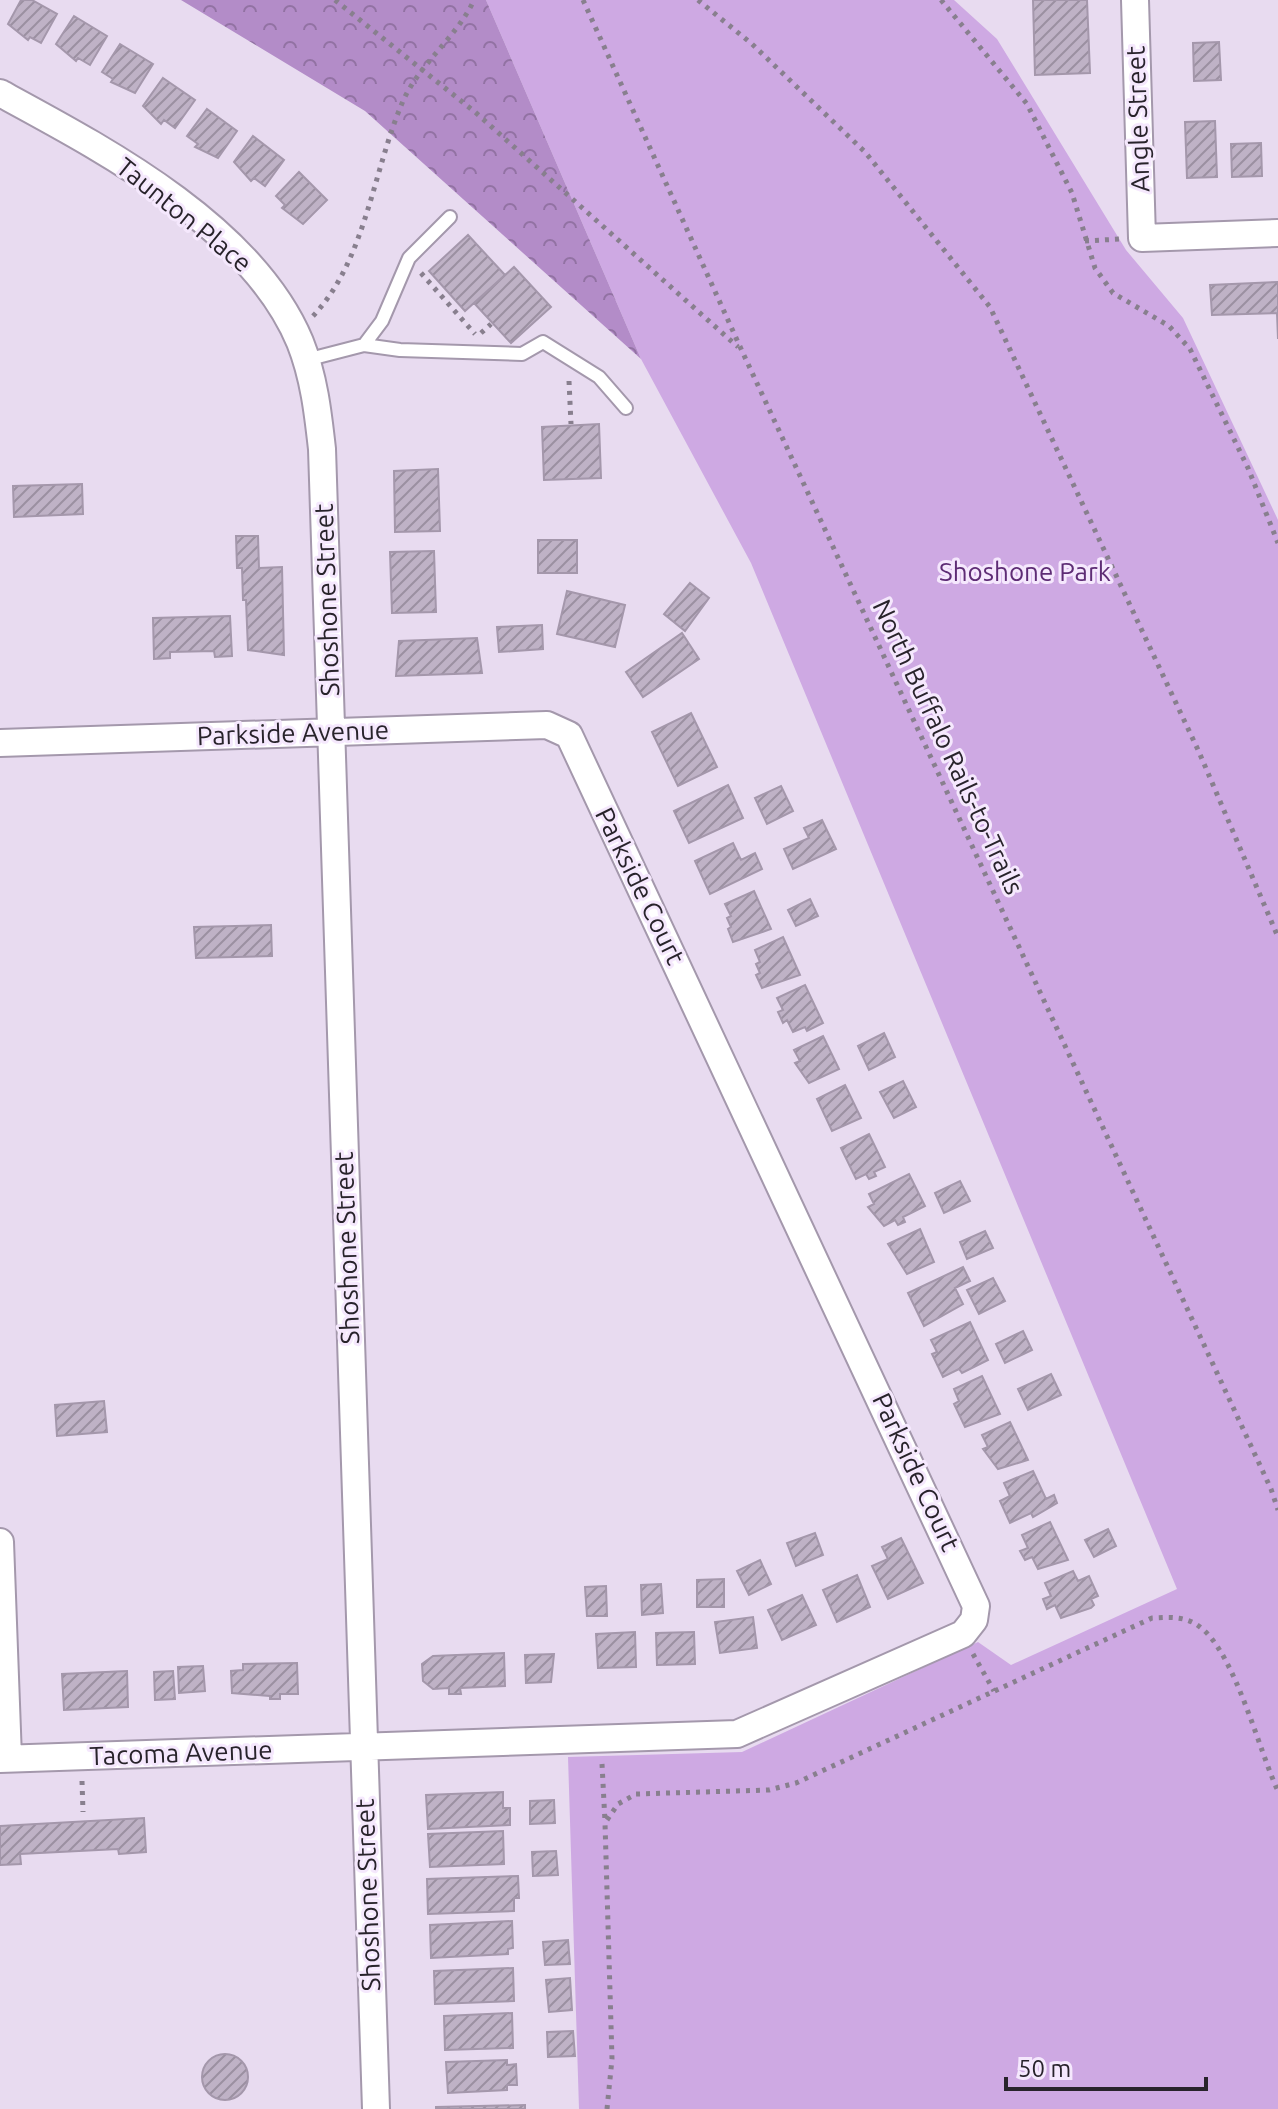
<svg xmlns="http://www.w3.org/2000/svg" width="1278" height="2109" font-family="Ubuntu,sans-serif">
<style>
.green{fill:#cea9e3}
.forest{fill:url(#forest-crowns)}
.building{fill:url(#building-hatch);stroke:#a497ab;stroke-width:2}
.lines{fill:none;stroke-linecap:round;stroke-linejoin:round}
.service-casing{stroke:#a498ac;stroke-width:16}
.minor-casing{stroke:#a498ac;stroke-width:30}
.path{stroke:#887f8e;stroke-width:5;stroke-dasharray:4 6;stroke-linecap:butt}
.service{stroke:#fff;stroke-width:12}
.minor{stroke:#fff;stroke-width:26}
.labels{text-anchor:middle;stroke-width:6;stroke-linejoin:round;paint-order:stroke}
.street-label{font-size:26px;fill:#28232b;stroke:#f5e8fd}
.park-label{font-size:26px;fill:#5e2c75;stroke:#f5e8fd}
</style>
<defs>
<pattern id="forest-crowns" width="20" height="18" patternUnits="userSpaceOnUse" patternTransform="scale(2)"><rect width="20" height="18" fill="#b38cc8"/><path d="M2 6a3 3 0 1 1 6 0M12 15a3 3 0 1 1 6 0" fill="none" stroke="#9272a3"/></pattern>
<pattern id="building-hatch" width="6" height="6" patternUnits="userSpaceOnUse" patternTransform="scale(2)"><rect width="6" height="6" fill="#bfb2c6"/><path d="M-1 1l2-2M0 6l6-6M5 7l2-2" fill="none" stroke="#9b90a1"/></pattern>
</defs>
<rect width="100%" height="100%" fill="#e8dbf0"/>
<path class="green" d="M486,0H954L997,39L1126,250L1183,318L1278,520V2109H579L568,1757L742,1752L978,1642L1011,1665L1177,1589L751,563L641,359Z"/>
<path class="forest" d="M181,0H486L641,359L365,111Z"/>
<path class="building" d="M21,0H32L57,14L41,43L30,37L28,40L8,24Z
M1033,0H1087L1090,73L1035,75Z
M74,16L107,36L90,65L78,58L76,61L56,44Z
M1219,42L1221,80L1194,81L1193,43Z
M120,44L153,64L135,93L111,82L113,79L102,72Z
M163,78L195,100L175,128L164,120L161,124L143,106Z
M207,109L237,131L218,158L195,147L198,144L187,136Z
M1215,121L1217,177L1187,178L1185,122Z
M253,136L284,160L265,186L254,178L251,181L234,162Z
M1261,143L1262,176L1232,177L1231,144Z
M299,172L327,200L303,224L282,208L285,205L276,196Z
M468,235L505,275L465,311L429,271Z
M514,267L551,307L511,343L474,303Z
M1278,282V339L1277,313L1212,315L1210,285Z
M599,424L601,478L544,480L542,427Z
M438,469L440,531L395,532L394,471Z
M82,484L83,514L14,517L13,486Z
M236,536H258L259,568L282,567L284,655L248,650L246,600H243L242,568H237Z
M538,540H577V573H538Z
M434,551L436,612L392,613L390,552Z
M690,583L709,598L685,631L664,614Z
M567,591L625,605L615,647L557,634Z
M230,616L232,656L215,657L214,651L170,652V658L154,659L153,618Z
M542,625L543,649L499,652L497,627Z
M682,633L699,659L643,697L626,672Z
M477,638L482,673L396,676L399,641Z
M691,713L717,767L678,786L652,732Z
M728,785L743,818L689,843L674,811Z
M781,786L793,811L767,824L755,798Z
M822,820L836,849L793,869L784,849L809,838L804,828Z
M733,843L741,860L755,853L762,869L710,894L695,861Z
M754,891L771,929L733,942L728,929L731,927L727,918L731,916L725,904Z
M810,899L818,916L796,926L788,910Z
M271,925L272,956L196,958L194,927Z
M783,937L800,975L762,988L756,975L760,973L756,964L760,962L755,950Z
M805,985L823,1023L807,1031L805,1027L793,1032L787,1020L783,1023L778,1012L783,1010L777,998Z
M884,1033L895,1057L869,1070L858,1046Z
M823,1036L839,1069L809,1083L795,1063L800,1061L794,1050Z
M903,1081L916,1107L894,1118L880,1092Z
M845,1085L861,1118L832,1131L817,1099Z
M869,1134L885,1167L874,1172L876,1176L869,1179L866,1174L856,1179L841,1148Z
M909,1174L925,1206L903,1217L905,1222L898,1225L895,1220L884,1226L868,1207L874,1204L869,1194Z
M960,1181L970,1201L944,1213L935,1193Z
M920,1229L934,1262L907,1274L888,1244Z
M985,1231L993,1248L967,1259L960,1242Z
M963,1267L970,1281L955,1288L963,1304L924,1326L908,1293Z
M993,1278L1005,1301L979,1314L967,1290Z
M970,1322L988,1360L962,1373L959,1369L943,1377L932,1354L937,1352L931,1340Z
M1023,1331L1032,1350L1005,1363L996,1344Z
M1051,1374L1061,1395L1028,1410L1018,1389Z
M982,1376L1000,1414L965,1427L954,1404L959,1401L954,1389Z
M104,1401L107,1432L57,1436L55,1405Z
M1010,1422L1028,1460L998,1469L983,1449L988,1447L982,1435Z
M1033,1471L1046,1499L1054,1495L1057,1503L1033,1517L1031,1513L1010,1523L1000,1501L1010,1496L1004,1483Z
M1050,1522L1068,1560L1038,1569L1032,1557L1025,1560L1020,1551L1028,1548L1022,1535Z
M1108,1529L1116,1546L1094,1557L1085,1540Z
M815,1533L823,1555L796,1566L787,1543Z
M901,1538L923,1583L888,1599L872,1566L888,1559L882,1547Z
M760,1560L771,1584L749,1595L737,1571Z
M1073,1571L1078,1581L1089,1576L1098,1596L1091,1599L1094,1605L1091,1608L1061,1618L1055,1605L1047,1609L1043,1599L1051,1596L1045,1583Z
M857,1575L870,1607L837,1622L823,1590Z
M724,1579V1607H697V1580Z
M661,1584L663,1613L642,1615L641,1585Z
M606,1586L607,1616H587L585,1587Z
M802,1595L816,1625L782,1640L768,1610Z
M753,1617L757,1648L720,1653L715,1622Z
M635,1632L636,1667L598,1668L596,1634Z
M694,1632L695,1664L657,1665L656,1633Z
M504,1653L505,1686L460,1688L461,1694H449V1688L433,1689L423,1681L422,1664L433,1656Z
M554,1654L551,1682L526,1683L525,1655Z
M297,1663L298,1694H280V1699H270V1696L232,1693L231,1671L243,1670V1664Z
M203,1666L205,1691L179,1693L178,1667Z
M127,1671L128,1707L64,1710L62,1674Z
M173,1671L175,1699L155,1700L154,1672Z
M503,1792V1808H510V1825L428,1829L426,1795Z
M554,1800L555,1823L530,1824V1801Z
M144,1818L146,1852L119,1854L118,1849L20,1854L21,1864L0,1865V1826Z
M503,1831L504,1864L430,1867L428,1834Z
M556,1851L558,1875L533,1876L532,1852Z
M518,1876L519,1898H514V1911L428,1914L427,1879Z
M512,1921L513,1948L508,1949V1954L431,1958L430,1925Z
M568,1940L570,1964L545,1965L543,1942Z
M513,1968L514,2001L435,2004L434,1971Z
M570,1978L572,2010L549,2012L546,1980Z
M512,2013L513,2048L445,2050L444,2016Z
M573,2031L575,2056L548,2057L547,2032Z
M202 2077a23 23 0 1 1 46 0a23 23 0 1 1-46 0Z
M507,2060V2065L516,2064L517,2085H507V2090L448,2093L446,2062Z
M525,2105V2109H436V2107Z"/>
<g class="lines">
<g class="service-casing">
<path id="service" d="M364,345L382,321L409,258L450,217
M306,360L364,345L400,350L522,354L543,342L599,377L626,408"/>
</g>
<g class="minor-casing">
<path id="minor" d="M1135,0L1142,238L1278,233
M0,93C105,150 252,227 300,342C314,377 318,413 322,449L376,2109
M0,743L547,725L569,735L976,1606L974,1620L963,1634L737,1734L0,1759
M0,1542L8,1758"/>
</g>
<path class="path" d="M335,0L475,112L738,347
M583,0L742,351L1271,1489L1278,1510
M698,0L752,44L865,152L990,307L1199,752L1278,937
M941,0L1027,104L1072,193L1095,268L1113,293L1169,326L1190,349L1248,468L1278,543
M1085,241L1120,239
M421,273L475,334
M313,316C366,260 373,170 403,101C420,63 457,37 474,0
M481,333L491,324
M569,381L571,424
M973,1654L994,1691
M602,1764L605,1822
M82,1781L83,1812
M607,2109L612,2059L605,1823L618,1804L636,1794L769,1790L796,1783L1152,1618C1170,1617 1186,1616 1200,1627C1235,1653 1259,1751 1278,1791"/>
<use href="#service" class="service"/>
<use href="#minor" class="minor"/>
</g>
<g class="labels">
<g class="street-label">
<text transform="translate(1138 119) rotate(-92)" y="9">Angle Street</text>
<text transform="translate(184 215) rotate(39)" y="9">Taunton Place</text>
<text transform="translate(327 600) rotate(-92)" y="9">Shoshone Street</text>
<text transform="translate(293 733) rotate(-2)" y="9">Parkside Avenue</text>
<text transform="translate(948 747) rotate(65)" y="9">North Buffalo Rails-to-Trails</text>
<text transform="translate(640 886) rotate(64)" y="9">Parkside Court</text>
<text transform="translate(347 1248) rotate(-92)" y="9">Shoshone Street</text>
<text transform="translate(916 1472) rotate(65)" y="9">Parkside Court</text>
<text transform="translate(181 1753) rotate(-2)" y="9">Tacoma Avenue</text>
<text transform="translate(368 1895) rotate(-92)" y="9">Shoshone Street</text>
</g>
<g class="park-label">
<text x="1025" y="581">Shoshone Park</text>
</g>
</g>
<path d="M1006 2077v12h200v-12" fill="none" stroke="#28232b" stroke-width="4"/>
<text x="1018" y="2077" font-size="24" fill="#28232b" stroke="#f5e8fd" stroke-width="6" paint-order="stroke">50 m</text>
</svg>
